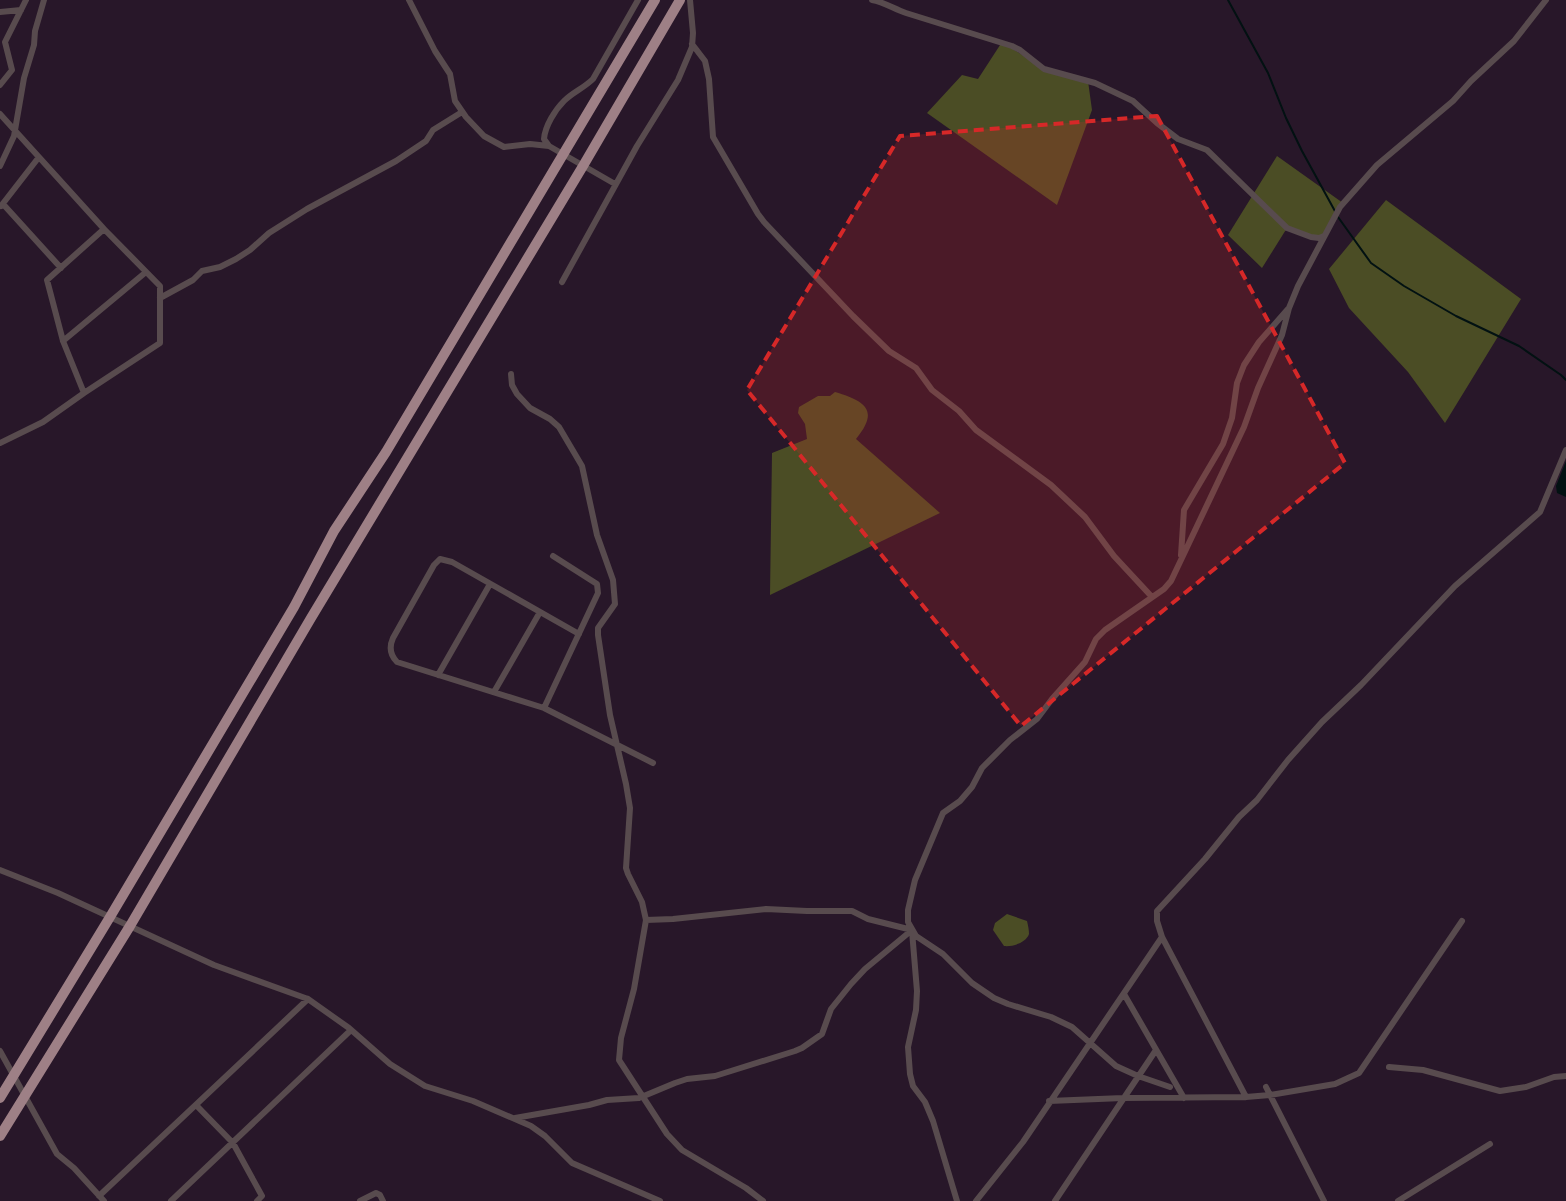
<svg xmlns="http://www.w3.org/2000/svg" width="1566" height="1201" font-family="'IBM Plex Sans',sans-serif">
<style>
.forest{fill:#4b4d25}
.water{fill:#021112}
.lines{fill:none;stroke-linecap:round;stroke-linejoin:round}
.stream{stroke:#021112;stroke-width:2}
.minor{stroke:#584b4e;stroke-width:6}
.trunk{stroke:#9e8086;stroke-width:10}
.marked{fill:#d62828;fill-opacity:0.2;stroke:#d62828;stroke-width:4;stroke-dasharray:10 6;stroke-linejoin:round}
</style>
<rect width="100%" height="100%" fill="#281729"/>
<path class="forest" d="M1002,42L1038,65L1088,81L1092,110L1057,205L927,113L962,75L978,79Z
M1277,156L1343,203L1324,236L1319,238L1287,228L1262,268L1228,235Z
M1386,200L1521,299L1445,423L1408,372L1349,308L1329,269Z
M835,392C865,401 880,410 856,439L940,513L770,595L772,453L807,439L805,424L798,413L799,407L818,396H830Z
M1007,914L1027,921C1028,925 1029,930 1029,934C1026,943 1012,947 1004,946L993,930L995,923Z"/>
<path class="water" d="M1566,461V497L1557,493L1556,486Z"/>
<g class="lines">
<path class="stream" d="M1228,0L1268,73L1286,118L1302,151L1336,213
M1338,217L1371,263L1404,286L1456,316L1519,346L1561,375L1566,380"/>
<path class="minor" d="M409,0L435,51L450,74L455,101L466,117L484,136L504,147L530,144L549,146L615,184
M872,0C884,2 894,9 906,13L1012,46L1020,50L1044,69L1095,83L1133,101L1157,123L1178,139L1207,150L1287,228L1311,237L1319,238L1324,236
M0,12L21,10
M692,44L705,61L709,79L713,137L758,214L764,222L853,316L889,351L916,368L932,390L959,411L976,430L1051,485L1085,517L1114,556L1152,597
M0,85L12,70L5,42L26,0
M0,114L104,229L160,286V343L84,393L63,341L47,280L104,229
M549,146L544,139C545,126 555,110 564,101C573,92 584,88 593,79L638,0
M0,166L14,136L24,78L34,45L35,31L44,0
M3,204L61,268
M1,206L39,157
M562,282L637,146L678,80L692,47L693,33L690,0
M160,298L193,280L202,271L220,267L236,259L250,250L269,233L307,209L396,161L426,141L433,130L462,112
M63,341L146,272
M511,374L512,385L517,394L530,408L550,419L559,427L582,466L597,535L613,580L615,604L598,628V635L610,715L626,784L630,808L626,868L628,874L642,902L646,920L634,989L621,1038L619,1060L667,1134L682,1150L746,1188L763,1201
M0,443L43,422L84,393
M1181,555L1184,510L1223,444L1232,418L1237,383L1244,365L1259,342L1288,309
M579,634L452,562L440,559L434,565L393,638C389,647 390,655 397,662L544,708L653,763
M438,675L490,584
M494,692L540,612
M544,708L598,593L597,584L553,556
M0,870L58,893L214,965L308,999L349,1028L390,1064L425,1086L473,1101L531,1126L545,1136L572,1163L660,1201
M646,920L673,919L766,909L807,911H852L868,919L912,930
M912,931L917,991L916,1010L908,1047L910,1074L913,1086L925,1102L933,1121L957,1201
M1124,994L1184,1098
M0,1051L57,1154L74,1168L104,1201
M1389,1067L1423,1070L1500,1091L1526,1087L1554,1077L1566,1076
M1170,1087L1138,1076L1116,1066L1072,1027L1051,1017L1008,1004L994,998L972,983L943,954L916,936L908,922V910L915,880L943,813L960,801L972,787L982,768L1010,740L1037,719L1052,699L1085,662L1096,639L1105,630L1164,589L1171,581L1244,427L1258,388L1282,335L1289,308L1298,286L1340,207L1377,165L1453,101L1471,81L1514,41L1546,0
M1266,1087L1324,1201
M1246,1097L1162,937L1157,921V911L1205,859L1239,817L1257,800L1288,760L1322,722L1361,685L1455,586L1540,512L1566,450
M1049,1101L1123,1098L1246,1097L1270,1095L1335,1084L1359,1073L1462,921
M196,1105L233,1143L262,1196L257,1201
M515,1118L589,1105L607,1100L639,1098L675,1083L687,1079L715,1076L795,1051L802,1048L822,1034L831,1009L851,984L865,969L912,930
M99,1196L308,999
M171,1201L351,1030
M360,1201L376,1193L380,1195L383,1201
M976,1201L1023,1142L1162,937
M1055,1201L1156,1050
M1398,1201L1490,1144"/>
<path class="trunk" d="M0,1098L110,917L294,607L334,531L386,452L655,0
M0,1136L130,926L311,618L583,166L680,0"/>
</g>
<path class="marked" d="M1157,116L1345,463L1021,726L747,390L900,136Z"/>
</svg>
